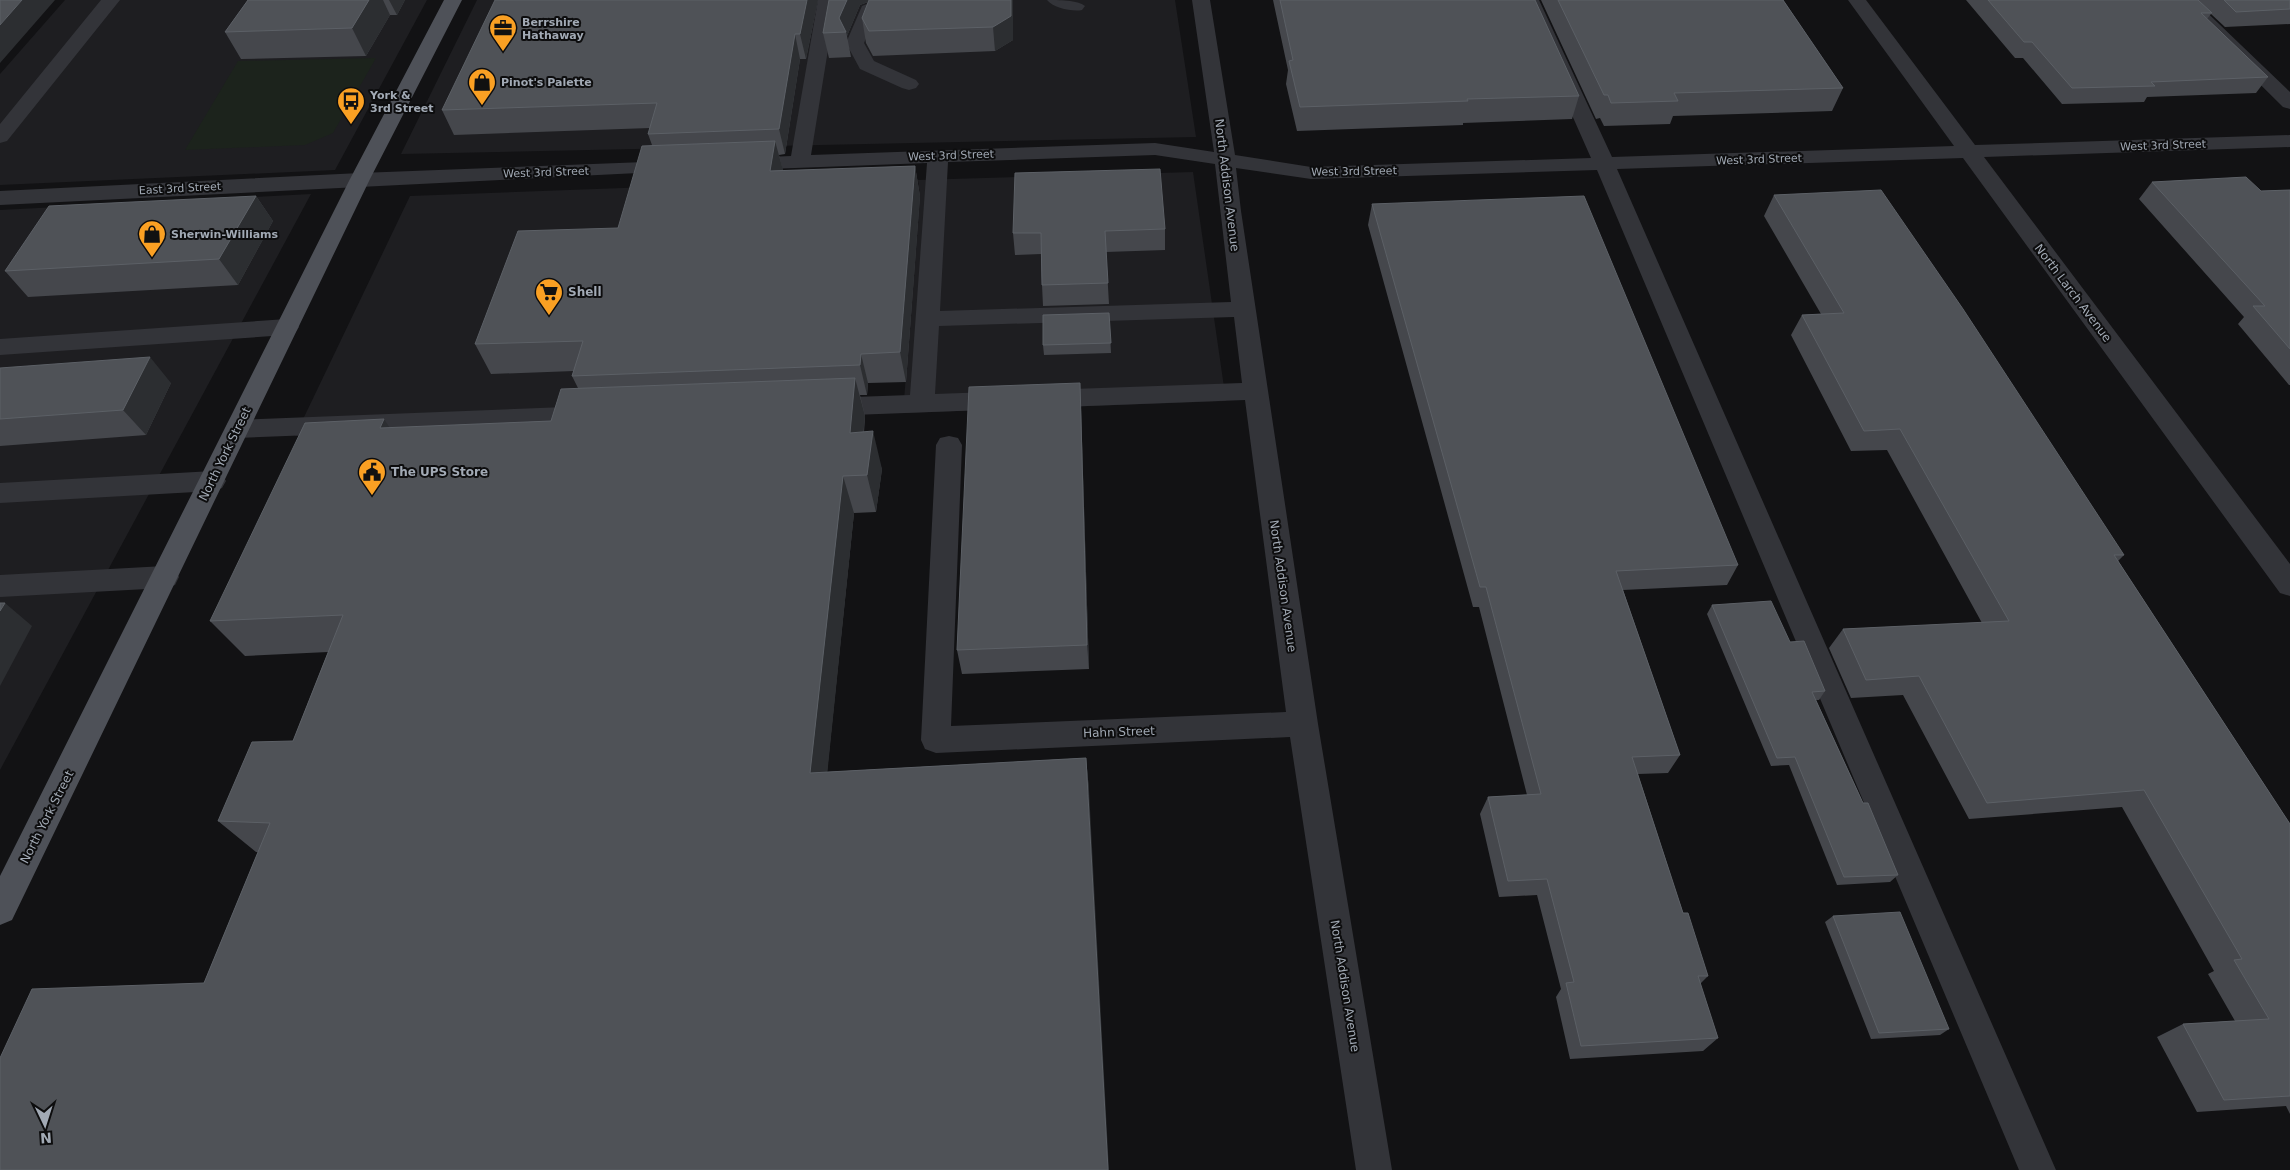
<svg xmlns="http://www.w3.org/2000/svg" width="2290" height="1170" font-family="'DejaVu Sans',sans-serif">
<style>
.built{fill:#1e1e21}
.green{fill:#1c231c}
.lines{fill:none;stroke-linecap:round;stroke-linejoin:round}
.minor{fill:#333439;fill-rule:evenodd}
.major{fill:#4e5158;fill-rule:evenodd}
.wall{fill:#45474c}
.shaded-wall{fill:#2c2e31}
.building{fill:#4f5257;stroke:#5c6066}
.labels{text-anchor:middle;stroke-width:4;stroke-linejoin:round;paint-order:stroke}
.far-poi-label{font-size:11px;font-weight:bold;fill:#a2aab5;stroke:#0d0d0e;text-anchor:start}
.far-street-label{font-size:11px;fill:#a2aab5;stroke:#0d0d0e}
.street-label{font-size:12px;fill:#a2aab5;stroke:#0d0d0e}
.poi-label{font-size:12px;font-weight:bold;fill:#a2aab5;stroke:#0d0d0e;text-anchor:start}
</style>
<rect width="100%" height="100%" fill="#121214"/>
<path class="built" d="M65,0H427L335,170L0,185V74Z
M477,0H1175L1196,137L401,154Z
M1193,172L1226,401L903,413L920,196L918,180Z
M650,187L581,425L295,436L410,196Z
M311,194L0,770V210Z"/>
<path class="green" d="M376,58L333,133L305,145L185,150L238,61Z"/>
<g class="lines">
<path class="minor" d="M101,0H120L7,141L0,143V124Z
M818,0H836L811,155L1155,143L1214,152L1192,0H1210L1235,155L1311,167L1591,158L1521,0H1539L1612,157L1954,146L1848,0H1866L1975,145L2290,135V147L1984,157L2290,564V596L2280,593L1963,158L1617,169L2056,1170H2019L1597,170L1311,179L1236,168L1241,211L1318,724L1392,1170H1356L1290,737L936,753L925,749L921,740L936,445L940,438L949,436L958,438L962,445L951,726L1286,712L1245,400L826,416L817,413L814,407L817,401L826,398L910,395L927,163L744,170L737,168L734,164L737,160L744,158L791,156ZM1155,155L1215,164L1231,302L940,311L948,162ZM1234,317L1242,383L935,394L939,326Z
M877,0H902L899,4L876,13L864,43L874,61L916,80L919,84L916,88L909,90L902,88L860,69L846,43L862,6Z
M1047,0C1058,0 1078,0 1085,6L1082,10C1073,12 1053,8 1047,0Z
M2175,0H2194L2290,92V109L2283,107Z
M671,161L678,163L681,167L678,171L0,205V191L360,173Z
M287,319L295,321L299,327L295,333L287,335L0,355V339Z
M591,406L600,409L603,415L600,421L591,424L237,438L228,435L225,429L228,423L237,420Z
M213,471L222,474L226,481L222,488L213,491L0,503V483Z
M165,566L175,569L179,577L175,585L165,588L0,597V575Z"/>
<path class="major" d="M444,0H462L370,179L12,920L0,925V876L350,179Z"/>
</g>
<path class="wall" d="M248,0H405L397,15H390L366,56L241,59L225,32Z
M818,0L806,59H800L785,154L779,155L783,171L915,166L920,196L906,382L868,383L867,395H860L865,416L864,432L882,469L876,512L854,513L827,772L1086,758L1089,790L204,983L258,852H256L218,821L293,741L328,652L245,656L210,621L390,428L551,421L578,388L572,376L574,371L491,374L475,344L618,228L652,145L648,134L650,128L454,135L442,110Z
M829,0H1013V40L995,51L873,56L866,43L862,18L868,2L860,5L847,36L851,57L829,58L823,33Z
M1273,0H1535L1579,96L1572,119L1463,123V125L1297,131L1286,84L1288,70Z
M1541,0H1783L1843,88L1832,111L1673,116L1670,124L1604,126L1600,118L1596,119Z
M1966,0H2290V24L2225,27L2211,14L2207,19L2268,77L2256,93L2147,97L2144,102L2062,104L2023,58H2015Z
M2152,182L2261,191L2290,190V385H2289L2238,324L2244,317L2139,199Z
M1774,195L2124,555L2118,561L2290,824V1114L2286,1106L2197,1112L2157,1037L2183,1024L2235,1021L2208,974L2214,971L2122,807L1969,819L1903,695L1851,698L1829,648L1843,629L1982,623L1887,450L1851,451L1791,335L1802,315L1821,314L1764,216Z
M256,196L273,221L238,285L28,297L5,271Z
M1372,204L1738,565L1727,585L1623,590L1680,755L1668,773L1638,774L1683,913L1708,976L1700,984L1718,1038L1703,1051L1570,1059L1556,997L1561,989L1537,895L1499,897L1480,814L1488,797L1527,795L1479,607H1473L1368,225Z
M1165,229V250L1106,252L1109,304L1043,306L1042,285L1041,254L1015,255L1013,233Z
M1109,313L1111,353L1044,355L1043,345Z
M0,368L171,383L146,435L0,446Z
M1081,408L1089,669L962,674L957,650Z
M1712,605L1790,642L1825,691L1819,700H1816L1863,803L1898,875L1890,882L1837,885L1789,765L1771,766L1707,614Z
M1833,916L1949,1029L1940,1035L1871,1039L1825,922Z"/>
<path class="shaded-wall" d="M22,0H55L0,63V25Z
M369,0H383L390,15L366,56L352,28Z
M389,0H405L397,15Z
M807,0H818L806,59L800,34Z
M847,0H873L860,5L847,36L846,32L839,18Z
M1011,0H1013V40L995,51L993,27Z
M795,34L800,59L785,154L779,129Z
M775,141L783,170L770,171Z
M915,166L920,196L906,382L900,352Z
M256,196L273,221L238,285L219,259Z
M861,354L868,383L867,395L860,365Z
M150,357L171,383L146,435L123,410Z
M855,378L865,416L860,470L850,433Z
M1080,383L1081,408L1089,669L1087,645Z
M384,419L409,457L380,428Z
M873,431L882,469L876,512L867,475Z
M843,476L854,513L824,805L810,773Z
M5,603L32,626L0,686V611Z
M1086,758L1089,790L1109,1170H1108Z"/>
<path class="building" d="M0,0H22L0,25Z
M248,0H369L352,28L225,32Z
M495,0H807L800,34H795L779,129L648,134L657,103L442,110Z
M829,0H847L839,18L846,32L823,33Z
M869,0H1011V16L993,27L869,31L862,18Z
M1280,0H1535L1579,96L1467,99L1468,101L1300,107L1289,61L1293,60Z
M1558,0H1783L1843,88L1674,93L1678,101L1611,103L1608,95H1604Z
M1988,0H2198L2212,13H2201L2268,77L2151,82L2155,86L2072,88L2032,42H2024Z
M2224,0H2290V9L2236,12Z
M775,141L770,171L915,166L900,352L861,354L860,365L572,376L583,341L475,344L518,231L618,228L642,146Z
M1160,169L1165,229L1105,231L1108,283L1042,285L1041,233H1013L1015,173Z
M2246,177L2261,191L2290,190V349L2253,306H2265L2152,182Z
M1881,190L1963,309L2124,555H2114L2290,824V1096L2224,1100L2183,1024L2269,1019L2234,960L2242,959L2144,790L1987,803L1919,676L1866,680L1843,629L2009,621L1900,429L1864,431L1802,315L1844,313L1774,195Z
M256,196L219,259L5,271L49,206Z
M1584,196L1738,565L1616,571L1680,755L1632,757L1683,913H1688L1708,976H1698L1718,1038L1581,1046L1566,983L1574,982L1547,879L1508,881L1488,797L1541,794L1486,587H1480L1372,204Z
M1109,313L1111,343L1043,345V315Z
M150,357L123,410L0,419V368Z
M855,378L850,433L873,431L867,475L843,476L810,773L1086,758L1108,1170H0V1058L32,989L204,983L270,823L218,821L252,742L293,741L343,615L210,621L305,423L384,419L380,428L551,421L561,389Z
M1080,383L1087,645L957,650L969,387Z
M1771,601L1790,642L1804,641L1825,691L1812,692L1863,803H1868L1898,875L1844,877L1795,757L1777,758L1712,605Z
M0,603H5L0,611Z
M1900,912L1949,1029L1879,1033L1833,916Z"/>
<defs>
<g id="office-pin" transform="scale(1.4375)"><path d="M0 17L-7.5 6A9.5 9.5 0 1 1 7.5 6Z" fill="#faa023" stroke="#0d0d0e"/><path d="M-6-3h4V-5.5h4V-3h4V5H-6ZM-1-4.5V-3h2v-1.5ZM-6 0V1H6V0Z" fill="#111"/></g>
<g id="shop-pin" transform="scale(1.4375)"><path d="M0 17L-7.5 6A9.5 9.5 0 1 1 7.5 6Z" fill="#faa023" stroke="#0d0d0e"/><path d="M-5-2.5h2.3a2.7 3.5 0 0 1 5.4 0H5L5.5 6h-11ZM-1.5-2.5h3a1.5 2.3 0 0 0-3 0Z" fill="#111"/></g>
<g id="bus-pin" transform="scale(1.4375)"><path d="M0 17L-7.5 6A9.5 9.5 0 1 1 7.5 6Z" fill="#faa023" stroke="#0d0d0e"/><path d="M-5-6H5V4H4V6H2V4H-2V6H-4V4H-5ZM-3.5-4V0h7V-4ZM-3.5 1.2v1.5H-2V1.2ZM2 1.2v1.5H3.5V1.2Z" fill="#111"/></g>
<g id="supermarket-pin" transform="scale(1.4375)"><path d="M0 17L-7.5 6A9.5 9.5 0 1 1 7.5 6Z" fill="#faa023" stroke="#0d0d0e"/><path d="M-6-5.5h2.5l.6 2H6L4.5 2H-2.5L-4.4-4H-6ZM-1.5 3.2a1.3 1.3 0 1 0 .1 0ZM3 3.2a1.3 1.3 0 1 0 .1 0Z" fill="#111"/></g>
<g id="civic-pin" transform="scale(1.4375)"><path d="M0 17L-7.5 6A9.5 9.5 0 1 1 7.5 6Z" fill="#faa023" stroke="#0d0d0e"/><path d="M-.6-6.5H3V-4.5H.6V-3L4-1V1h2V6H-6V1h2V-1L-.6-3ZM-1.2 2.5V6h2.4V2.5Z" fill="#111"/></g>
</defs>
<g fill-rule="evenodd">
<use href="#office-pin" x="503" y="28"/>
<use href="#shop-pin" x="482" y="82"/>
<use href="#bus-pin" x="351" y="101"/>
<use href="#shop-pin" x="152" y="234"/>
<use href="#supermarket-pin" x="549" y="292"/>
<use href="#civic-pin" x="372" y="472"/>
</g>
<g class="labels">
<g class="far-poi-label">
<text x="522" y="26">Berrshire<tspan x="522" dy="13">Hathaway</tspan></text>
<text x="501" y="86">Pinot's Palette</text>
<text x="370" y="99">York &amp;<tspan x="370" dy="13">3rd Street</tspan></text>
<text x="171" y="238">Sherwin-Williams</text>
</g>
<g class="far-street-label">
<text transform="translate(2163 145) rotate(-2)" y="4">West 3rd Street</text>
<text transform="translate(951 155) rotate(-2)" y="4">West 3rd Street</text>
<text transform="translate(1759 159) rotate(-2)" y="4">West 3rd Street</text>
<text transform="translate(1354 171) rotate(-1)" y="4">West 3rd Street</text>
<text transform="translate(546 172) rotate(-2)" y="4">West 3rd Street</text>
<text transform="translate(180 188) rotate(-3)" y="4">East 3rd Street</text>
</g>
<g class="street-label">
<text transform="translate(1227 185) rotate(83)" y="4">North Addison Avenue</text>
<text transform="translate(2073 293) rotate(53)" y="4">North Larch Avenue</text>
<text transform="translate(225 454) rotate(-64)" y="4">North York Street</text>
<text transform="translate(1283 586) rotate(82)" y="4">North Addison Avenue</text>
<text transform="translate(1119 732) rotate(-2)" y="4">Hahn Street</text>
<text transform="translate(47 817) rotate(-63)" y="4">North York Street</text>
<text transform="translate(1345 986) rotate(81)" y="4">North Addison Avenue</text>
</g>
<g class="poi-label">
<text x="568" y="296">Shell</text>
<text x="391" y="476">The UPS Store</text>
</g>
</g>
<g transform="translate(45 1125) rotate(176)" stroke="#0d0d0e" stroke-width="4" paint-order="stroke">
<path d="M0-4L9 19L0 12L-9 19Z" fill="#a2aab5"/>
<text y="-8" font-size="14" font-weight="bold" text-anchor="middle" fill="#a2aab5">N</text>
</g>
</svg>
